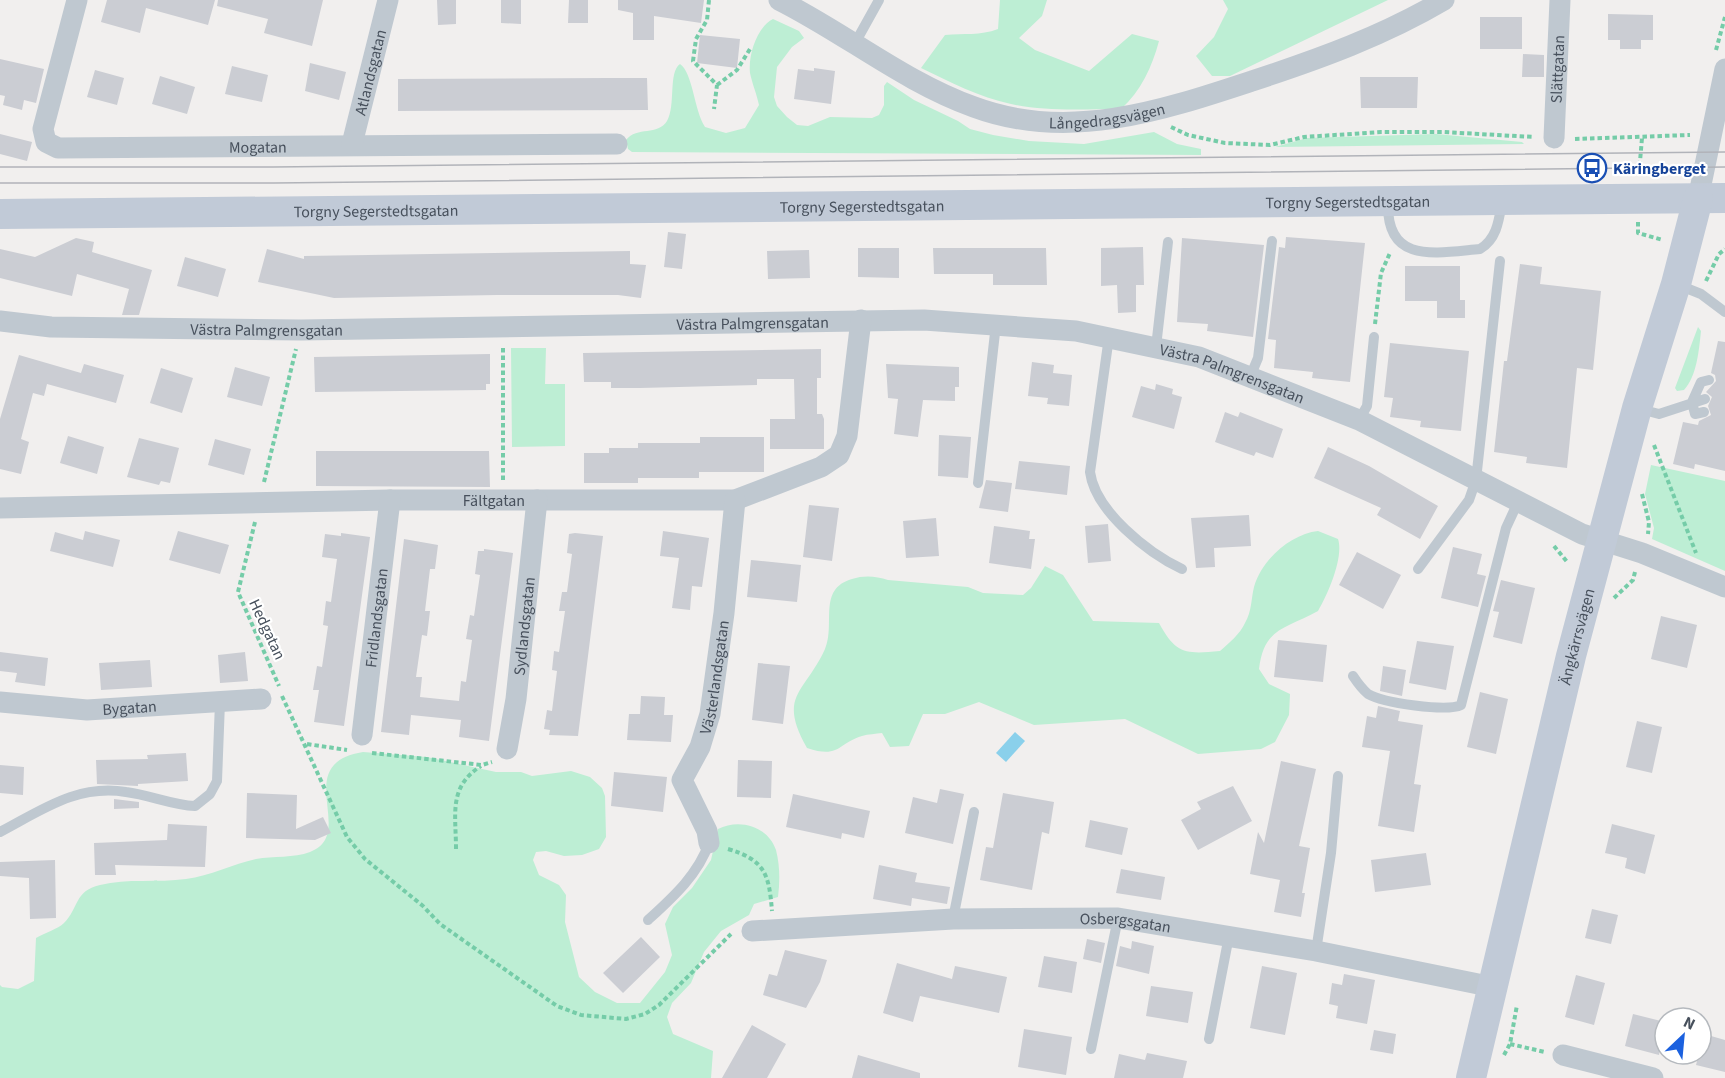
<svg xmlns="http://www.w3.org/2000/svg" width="1725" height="1078" font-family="'Source Sans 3',sans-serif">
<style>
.green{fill:#bdeed4}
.water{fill:#8ad0eb}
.building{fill:#cbcdd3}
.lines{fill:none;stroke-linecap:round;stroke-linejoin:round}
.path{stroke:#75cca8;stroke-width:4;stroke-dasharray:4.5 3;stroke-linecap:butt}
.lane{stroke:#bfc8d0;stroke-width:10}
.street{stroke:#bfc8d0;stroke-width:21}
.secondary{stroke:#c1cad7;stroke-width:30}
.tram{stroke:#b1b3b9;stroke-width:1.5}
.labels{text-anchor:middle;stroke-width:4.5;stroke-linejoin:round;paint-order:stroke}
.street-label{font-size:16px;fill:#47505c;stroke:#fff}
.transit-label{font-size:16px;font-weight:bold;fill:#164399;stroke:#fff;text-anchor:start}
</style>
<rect width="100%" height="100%" fill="#f1efee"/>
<path class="green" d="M1000,0H1047L1042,16L1019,38L1035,50L1089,71L1132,34L1159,41C1152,67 1141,91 1121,109C1085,109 1046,112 1011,104C979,97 950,82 921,68L945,35C964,33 980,36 998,29Z
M1223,0H1388L1230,76H1212L1196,56L1214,37L1228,9Z
M773,19L799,31L804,38L792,47L777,67L774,97L777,106L787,117L797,125L808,126L830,117L872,118L879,115L884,105V86L887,82L914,100L958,121L970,129L993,135L1029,141L1084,144L1154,132L1177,144L1201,149V155L632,152L628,149L626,140C637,126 658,136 667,121C676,106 668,72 680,64C693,73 694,110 705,127L726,133L745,128L759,105C757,95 752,83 750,73C748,55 757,27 773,19Z
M1436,134L1522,142L1524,144L1275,147L1307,138Z
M1698,327L1701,331C1699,350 1697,376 1684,390L1677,391L1675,388Z
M511,348H546L545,384H565V446L512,447Z
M1651,465L1725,481V571L1652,539L1654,528L1645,494Z
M1318,531L1338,539C1344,557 1328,594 1318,611C1286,629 1264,627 1259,669L1269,684L1290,694L1289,715L1275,742L1261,749L1198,754L1125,719L1034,725L979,702L945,714H923L909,746L890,747L882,733C876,734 868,734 862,736C838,743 840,759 807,748C777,695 805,693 825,649C836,624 817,589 852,579C864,575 876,576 888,580L968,587L983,593L1023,595L1031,588L1045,566L1063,575L1093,621L1159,623C1176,655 1187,654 1220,651C1229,643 1240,634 1245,623C1252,611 1251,599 1254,587C1262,559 1291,534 1318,531Z
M363,752L427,757L496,772H521L532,776L571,771L590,777L602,788L605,796L606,837L599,849L582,855L564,856L546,851L536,852L533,860L539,875L559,885L566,895L565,922L579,977L595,992L617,1003H640L665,972L672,955L665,924L673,907L692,888L711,860L718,829C739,818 768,826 776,850C780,866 780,881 778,897L754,904L749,915L721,931L704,952L691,983L672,1003L667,1017L673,1034L713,1051L711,1078H0V985L2,987L18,989L34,981L36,938C44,933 58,929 64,923C79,908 74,891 100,885C127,878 158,883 186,879C210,876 233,864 256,859C273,856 294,858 310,852C358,834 289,764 363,752Z"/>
<path class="water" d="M1015,732L1025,741L1006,762L996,753Z"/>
<path class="building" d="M107,0H215L208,25L146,8L140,33L101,22Z
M218,0H323L312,46L264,33L268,19L217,6Z
M437,0H456V24L438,25Z
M501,0H521V24L501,23Z
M569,0H588V23H568Z
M618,0H704L701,23L654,16V40H633V13L618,10Z
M1608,14L1653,15V40H1641V49H1620V40H1608Z
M1480,17H1522V49H1480Z
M700,35L740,39L737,68L697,63Z
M1523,54L1544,55V77H1522Z
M0,59L44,69L36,103L24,100L22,110L3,105L5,96L0,95Z
M310,63L346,72L339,100L305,91Z
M232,66L268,75L262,102L225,94Z
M814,68L835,71L831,104L794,99L798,69L814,71Z
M95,70L124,78L117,105L87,97Z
M160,76L195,87L187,114L152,104Z
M1360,77H1418L1417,108H1361Z
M608,78H647L648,110L398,111V79Z
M0,134L32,142L27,161L0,154Z
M668,232L686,234L682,269L664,267Z
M1286,237L1365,243L1350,382L1312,378L1313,372L1274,368L1276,340L1268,339L1279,247L1285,248Z
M76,238L94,242L92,252L152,270L139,315H122L129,289L77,274L72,296L0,278V249L35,257Z
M1182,238L1264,245L1253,337L1207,331L1208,324L1177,322Z
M1143,247L1144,285H1136V312L1118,313L1117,285L1101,286V248Z
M858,248H899V278L858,277Z
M933,248H1046L1047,285H993V274H934Z
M267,249L304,259V256L630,251V264L646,265L641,298L618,295H497L334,298L258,282Z
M809,250L810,278L768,279L767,251Z
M185,257L226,269L218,297L177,286Z
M1520,264L1542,267L1540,284L1601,291L1593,370L1577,368L1567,468L1526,463L1527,457L1494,452L1504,361H1507Z
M1405,266H1460V300H1465V318H1437V301H1405Z
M1718,341L1725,342V471L1695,464L1694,469L1673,464L1683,422L1698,425L1699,421L1711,415L1708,406L1712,397L1706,392L1716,381L1715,375L1711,373Z
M1390,343L1469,351L1461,431L1420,427L1421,421L1390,417L1393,398L1384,397Z
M821,349V378H817V414H822L824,419V449H770V419H795L794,379H757V385L640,388H611V382H584L583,353Z
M490,354V384H486V390L315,392L314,357Z
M19,355L81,373L84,364L124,375L116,403L47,384L44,396L33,393L21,439L29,442L21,474L0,469V419Z
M1032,362L1054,365L1053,373L1072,375L1069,406L1047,404L1048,398L1028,396Z
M886,364L959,367V387H955V401L923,400L918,437L894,434L898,399L888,398Z
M235,367L270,377L262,406L227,397Z
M161,368L193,378L182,413L150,403Z
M1156,384L1173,389L1172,394L1182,397L1174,429L1132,417L1141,386L1155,390Z
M1225,412L1238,417L1240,412L1283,429L1273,458L1256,452L1254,456L1215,442Z
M939,435L971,437L968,478L938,476Z
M68,436L104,447L97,474L60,463Z
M700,437H764V472H699V478H638V483H584V453H609V448H638V443H700Z
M139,438L179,448L170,483L161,481L159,485L127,477Z
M215,439L251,449L244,475L208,465Z
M1328,447L1369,466L1438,506L1420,539L1377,515L1381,508L1314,478Z
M316,451H489L490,487L316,486Z
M1019,461L1070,466L1067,495L1015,489Z
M986,480L1012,483L1008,512L979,508Z
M809,505L839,508L832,561L803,557Z
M1249,515L1251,546L1214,548L1215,567L1196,568L1191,518Z
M936,518L939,556L906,558L903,521Z
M1108,524L1111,561L1088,563L1085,526Z
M994,526L1030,531L1029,539H1035L1031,569L989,563Z
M85,531L120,540L113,567L50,551L55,532L83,540Z
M178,531L229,545L220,574L169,560Z
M663,531L709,538L702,587L692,586L690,610L672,608L679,558L660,556Z
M341,533L370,537L344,726L314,722L319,690H313L317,666L322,667L328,626L323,625L326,601L331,602L337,559L322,557L325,534L341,536Z
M575,533L603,536L578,736L549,735L550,730L544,729L547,710L552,711L557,671L552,670L554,651L559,652L565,611H559L562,592H567L572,554L567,553L569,534Z
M404,539L438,545L435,569H430L425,611H430L427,636L422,635L416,677H422L420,697L459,701L461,681L466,682L472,640L466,639L470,615L474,616L480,575L475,574L478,551H484V549L513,553L489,741L459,737L461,720L411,715L409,735L381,732Z
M1453,547L1482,554L1477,574L1486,576L1478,607L1441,598Z
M1357,552L1401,575L1383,609L1339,585Z
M751,560L801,565L797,602L747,597Z
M1501,580L1535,588L1522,644L1493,637L1499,612L1493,611Z
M1661,616L1697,625L1687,668L1651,659Z
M1278,640L1327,645L1323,682L1274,677Z
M1417,641L1454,646L1446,690L1409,683Z
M0,652L48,658L45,686L15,682L17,673L0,671Z
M245,652L248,681L220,683L218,655Z
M150,660L152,687L101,690L99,663Z
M758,663L790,666L783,724L752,720Z
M1383,666L1406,670L1402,696L1380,691Z
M1480,692L1508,699L1496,754L1467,747Z
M641,696L665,697L664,715H673L671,742L627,740L629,714H640Z
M1378,706L1400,711L1398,721L1423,725L1414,784L1421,785L1414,832L1378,826L1390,751L1362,747L1367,716L1376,718Z
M1637,721L1662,727L1652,773L1626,767Z
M186,753L188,781L138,784V786L97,784L96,760L148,759L147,755Z
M738,760L772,761L771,798L737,797Z
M1281,761L1316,769L1299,846L1310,848L1302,893H1305L1301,917L1274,912L1280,880L1250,874L1258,832L1264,843Z
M0,765L24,767L23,795L0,793Z
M614,772L667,777L663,812L611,806Z
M1233,786L1252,821L1198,850L1181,820L1201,809L1197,802Z
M940,789L964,794L953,844L905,833L913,797L937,803Z
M247,793L297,795L296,829L323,817L331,833L315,840L246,838Z
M1003,793L1054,802L1049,834L1042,832L1032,890L980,880L986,847L993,848Z
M793,794L870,811L864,838L842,833L841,839L786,827Z
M114,799L139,802V808L114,809Z
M1090,820L1128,828L1122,855L1085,847Z
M168,824L207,826L205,867L115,865L116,875H95L94,843L167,840Z
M1612,824L1655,835L1645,874L1625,868L1627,858L1605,853Z
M1426,853L1431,885L1375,892L1371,860Z
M55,860L56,918L30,919L29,878L0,876V862Z
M879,865L917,873L915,882L950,887L947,904L912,898L911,906L873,899Z
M1121,869L1165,877L1161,900L1116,893Z
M1592,909L1618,915L1611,944L1585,938Z
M641,937L660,957L623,993L603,973Z
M1087,939L1105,943L1101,963L1083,959Z
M1132,941L1154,946L1149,974L1116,966L1120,946L1131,949Z
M785,950L827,960L820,982L806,1008L763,995L769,974L777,976Z
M1044,956L1077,962L1072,993L1038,987Z
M897,963L952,979L955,966L1007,977L999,1013L920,996L913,1022L883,1013Z
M1262,966L1297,973L1285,1035L1250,1028Z
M1344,974L1375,980L1367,1024L1336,1018L1338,1006L1329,1004L1332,983L1342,985Z
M1576,975L1605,983L1594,1025L1565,1017Z
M1151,986L1193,992L1188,1023L1146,1016Z
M1633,1014L1665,1022L1659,1055L1625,1046Z
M752,1025L786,1044L767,1078H722Z
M1024,1029L1072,1037L1066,1075L1018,1067Z
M1374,1030L1396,1034L1393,1054L1370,1050Z
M1704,1034L1725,1040V1072L1696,1065Z
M1147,1053L1187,1061L1183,1078H1114L1119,1054L1145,1060Z
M858,1055L920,1073V1078H852Z"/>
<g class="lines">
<path class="path" d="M709,0L707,20L696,39L693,61L717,85L714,109
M1716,50L1725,17
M717,85L737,70L750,49
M1171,127L1188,135L1225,143L1270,145L1304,137L1381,132H1443L1534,137
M1575,139L1690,135
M1639,173L1642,138
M1638,222V233L1663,240
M1706,281L1719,254L1725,249
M1375,324L1381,273L1390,253
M503,348V481
M1654,445L1696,553
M264,482L296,349
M1642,494L1649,522L1648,534
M255,522L238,592L279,686
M1554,546L1568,563
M1614,598L1633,580L1635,572
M282,696L347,837L365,859L423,906L440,924L557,1006L581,1015L626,1019L645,1014L659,1005L731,934
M307,744L347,750
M372,753L482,765L492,762
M456,849C456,814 448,787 481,766
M728,849C765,860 769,874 772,911
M1510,1044L1545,1052
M1504,1055L1510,1044L1517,1005"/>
<path class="lane" d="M854,45L879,0
M1388,204C1387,264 1435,253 1480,249C1497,239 1499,220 1502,202
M1676,284L1701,294L1725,312
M1109,337L1090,472C1095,511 1148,553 1182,569
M1156,347L1168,242
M1250,377L1258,358L1272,241
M1640,409L1659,414L1705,399
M1704,412L1695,414L1692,402L1701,382L1709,380
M1359,420L1367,406L1374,337
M978,483L996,324
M1418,569L1469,500L1476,480L1500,261
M1353,676C1357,682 1362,689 1368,694C1383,703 1447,712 1461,705L1506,528L1518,502
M0,832C42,810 77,784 126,792C150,795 172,805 195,806L210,794L217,781L220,702
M953,919L974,812
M648,920C672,898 698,875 709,843
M1316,951L1331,853L1338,776
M1209,1039L1229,936
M1091,1049L1118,918"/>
<g class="street">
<path id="s1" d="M77,0L43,129L46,142L58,148L617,144"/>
<path id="s2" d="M779,0C845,33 904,82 974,107C1068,142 1161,111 1252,81C1319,59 1383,36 1444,0"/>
<path id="s3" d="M1554,138L1560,0"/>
<path id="s4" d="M352,144L388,0"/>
<path d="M1698,199L1725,69"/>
<path id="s5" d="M0,321L51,327L301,330L924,320L1076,331L1199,357L1359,420L1582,534L1642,553L1725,587"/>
<path id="s6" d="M0,508L390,500H735L821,467L839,455L847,436L861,320"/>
<path id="s7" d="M0,702L87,710L261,699"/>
<path id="s8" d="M362,735L390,500"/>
<path id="s9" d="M507,749L516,699L537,500"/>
<path id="s10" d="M709,843L707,831L682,780L700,747L710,714L724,613L735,500"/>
<path id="s11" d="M752,931L953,919L1118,918L1316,951L1493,987"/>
<path d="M1563,1055L1653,1078"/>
</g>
<g class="secondary">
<path id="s12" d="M0,214L1725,198"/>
<path id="s13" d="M1471,1078L1571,656L1637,408L1676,284L1698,199"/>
</g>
<path class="tram" d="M0,167H273L1725,152
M0,183H274L1725,167"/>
</g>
<defs>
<g id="bus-ring" transform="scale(1.5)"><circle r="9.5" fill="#fff" stroke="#1a4fb4" stroke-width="1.5"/><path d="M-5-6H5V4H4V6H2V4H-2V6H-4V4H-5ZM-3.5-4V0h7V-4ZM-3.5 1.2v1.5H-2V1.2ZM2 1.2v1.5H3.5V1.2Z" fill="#1a4fb4"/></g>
</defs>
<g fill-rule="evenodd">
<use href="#bus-ring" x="1592" y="168"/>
</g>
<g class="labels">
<g class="street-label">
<text dy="6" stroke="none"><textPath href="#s3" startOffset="69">Slättgatan</textPath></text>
<text dy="6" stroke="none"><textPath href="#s4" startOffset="74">Atlandsgatan</textPath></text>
<text dy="6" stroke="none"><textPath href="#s2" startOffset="358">Långedragsvägen</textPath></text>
<text dy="6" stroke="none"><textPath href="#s1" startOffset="360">Mogatan</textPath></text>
<text dy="6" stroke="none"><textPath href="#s12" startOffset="1348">Torgny Segerstedtsgatan</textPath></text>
<text dy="6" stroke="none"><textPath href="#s12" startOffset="862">Torgny Segerstedtsgatan</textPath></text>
<text dy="6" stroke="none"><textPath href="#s12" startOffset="376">Torgny Segerstedtsgatan</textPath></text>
<text dy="6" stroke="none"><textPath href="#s5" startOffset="753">Västra Palmgrensgatan</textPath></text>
<text dy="6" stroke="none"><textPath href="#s5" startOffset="267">Västra Palmgrensgatan</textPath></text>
<text dy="6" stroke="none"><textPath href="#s5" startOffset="1239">Västra Palmgrensgatan</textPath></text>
<text dy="6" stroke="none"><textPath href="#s6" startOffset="494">Fältgatan</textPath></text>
<text dy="6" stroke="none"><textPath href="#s8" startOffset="118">Fridlandsgatan</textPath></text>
<text dy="6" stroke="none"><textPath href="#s9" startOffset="124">Sydlandsgatan</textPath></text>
<text transform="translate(268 629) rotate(65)" y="6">Hedgatan</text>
<text dy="6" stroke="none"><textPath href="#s13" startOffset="454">Ängkärrsvägen</textPath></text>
<text dy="6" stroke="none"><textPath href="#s10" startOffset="178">Västerlandsgatan</textPath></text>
<text dy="6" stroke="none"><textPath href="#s7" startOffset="130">Bygatan</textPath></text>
<text dy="6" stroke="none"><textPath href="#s11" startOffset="374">Osbergsgatan</textPath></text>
</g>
<g class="transit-label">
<text x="1613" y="174">Käringberget</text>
</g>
</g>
<g transform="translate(1683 1036) rotate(26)"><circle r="28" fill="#ffffff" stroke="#b5b9be" stroke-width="1.5"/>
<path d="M0-4.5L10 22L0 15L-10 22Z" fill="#1b61df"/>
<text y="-9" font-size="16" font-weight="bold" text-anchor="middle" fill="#47505c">N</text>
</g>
</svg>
